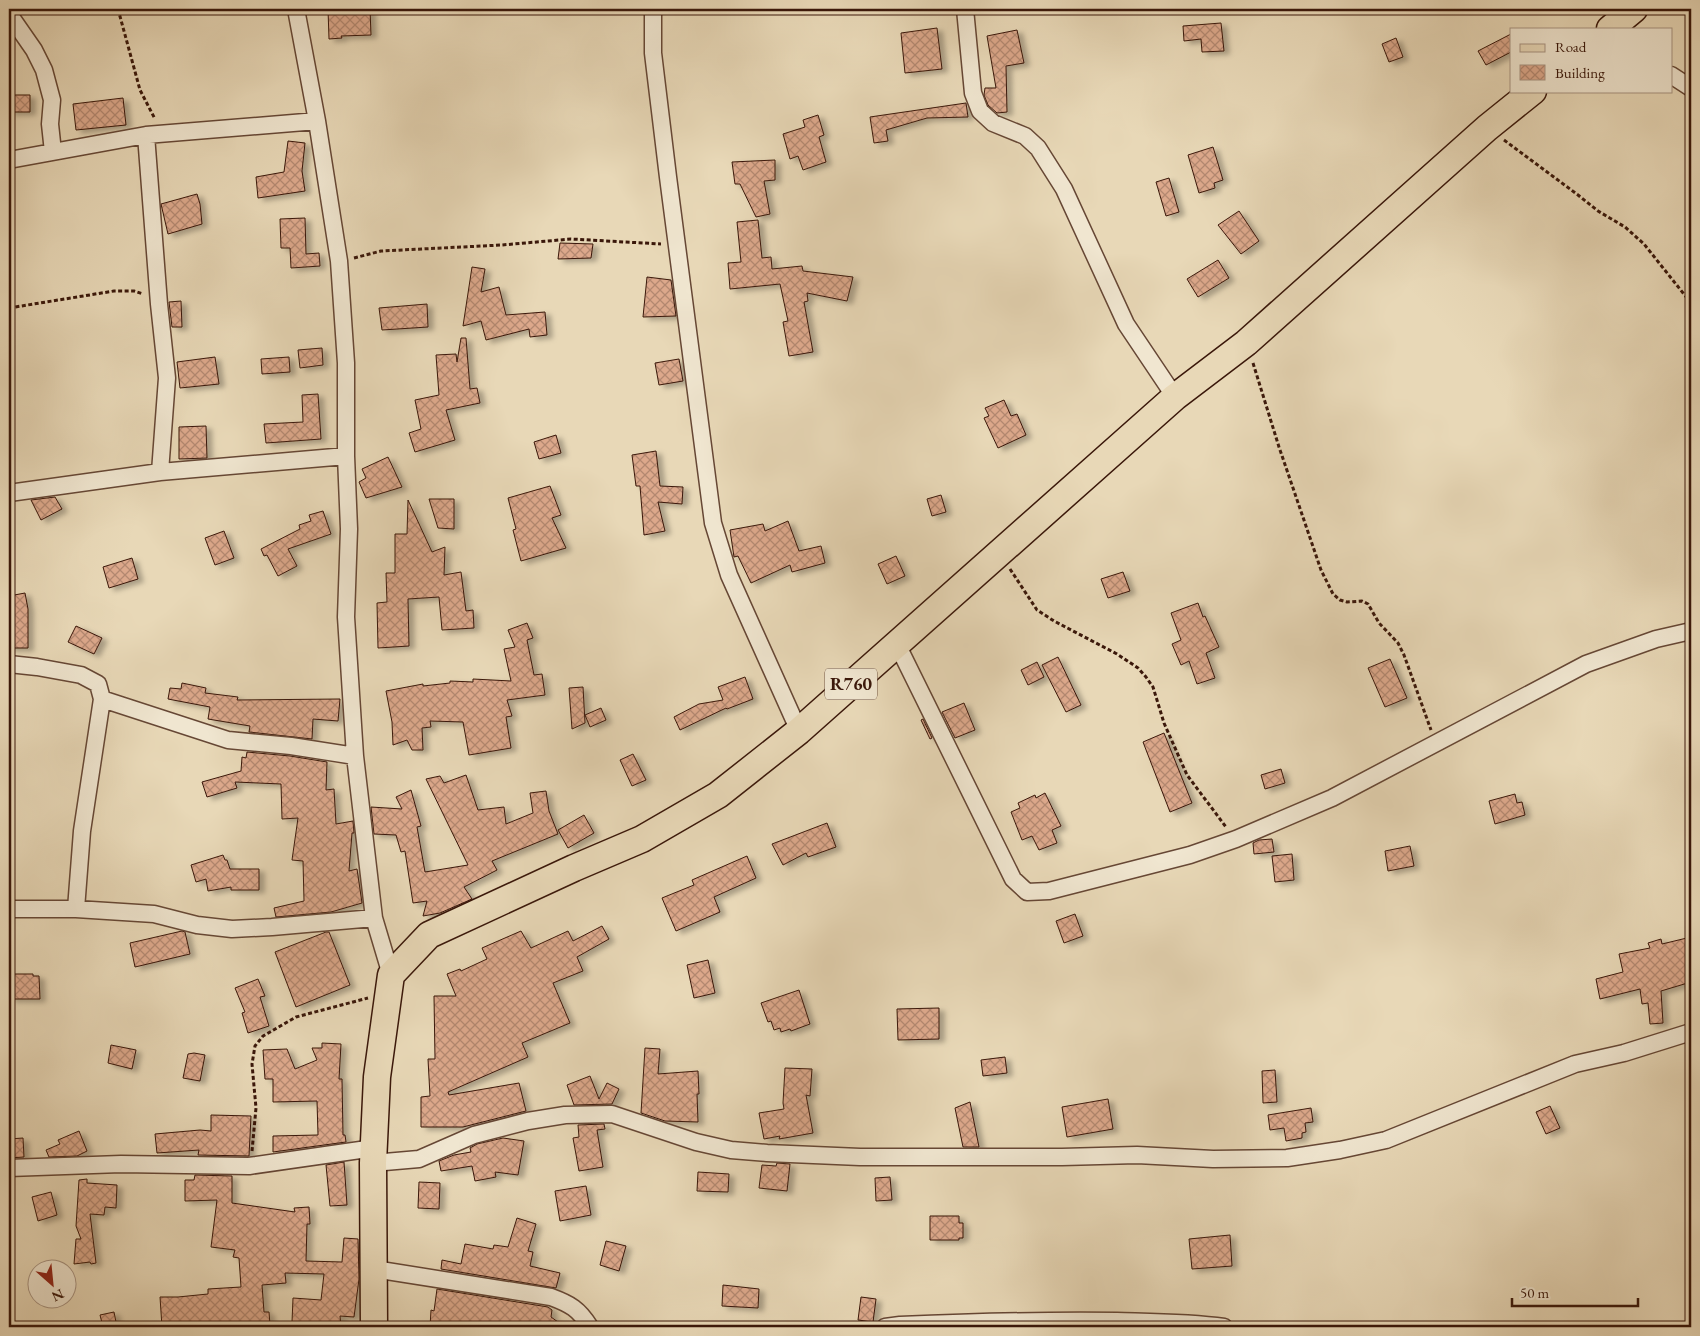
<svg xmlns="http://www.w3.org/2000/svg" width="1700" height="1336" font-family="'EB Garamond',serif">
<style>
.building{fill:url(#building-cross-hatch);stroke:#3a170a;filter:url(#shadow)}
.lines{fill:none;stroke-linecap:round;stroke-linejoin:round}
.street-casing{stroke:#664735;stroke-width:19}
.primary-casing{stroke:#3a170a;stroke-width:29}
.path{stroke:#3a170a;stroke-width:3;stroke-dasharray:4 2.5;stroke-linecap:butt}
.street{stroke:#f0e6d0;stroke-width:16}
.primary{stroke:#e8d8b7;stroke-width:26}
.labels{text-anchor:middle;stroke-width:4;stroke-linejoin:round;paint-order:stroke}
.shield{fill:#f0e6d0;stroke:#715545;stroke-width:1}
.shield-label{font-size:18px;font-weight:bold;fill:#3a170a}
</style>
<defs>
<pattern id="building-cross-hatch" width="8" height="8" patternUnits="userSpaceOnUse" patternTransform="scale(1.25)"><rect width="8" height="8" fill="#dca88b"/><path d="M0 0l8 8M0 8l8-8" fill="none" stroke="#b38870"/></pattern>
<filter id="shadow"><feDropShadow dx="5.5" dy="3" stdDeviation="2.5" flood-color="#0004"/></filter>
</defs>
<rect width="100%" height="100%" fill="#e8d8b7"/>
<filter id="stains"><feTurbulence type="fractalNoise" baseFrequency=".004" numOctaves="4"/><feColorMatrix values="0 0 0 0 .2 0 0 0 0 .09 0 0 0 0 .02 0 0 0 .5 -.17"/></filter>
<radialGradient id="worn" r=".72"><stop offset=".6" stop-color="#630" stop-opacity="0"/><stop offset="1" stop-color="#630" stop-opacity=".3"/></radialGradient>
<path class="building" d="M328,9H370L371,35L341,36L342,38L329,39Z
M1221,23L1224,51L1202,52L1201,39L1184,41L1183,26Z
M937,28L942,69L905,73L901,33Z
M1017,30L1024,63L1006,66L1007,112L997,113L988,105L984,95L985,88H996L987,36Z
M1511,34V52L1486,65L1478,51Z
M1396,38L1403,57L1389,62L1382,44Z
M9,95H30V112H9Z
M123,98L126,125L76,130L73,104Z
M966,103L968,117L927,118L886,130L888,141L874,143L870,117Z
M818,115L824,135L819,137L826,162L803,170L798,156L790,159L783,134L805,127L803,120Z
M288,141L305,143L302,171L305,191L258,198L256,177L284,172Z
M1213,147L1223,180L1214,183L1215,188L1199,193L1188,155Z
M775,160V180L764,181L770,214L756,217L740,184H735L732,162Z
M1169,178L1179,212L1166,216L1156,182Z
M197,194L200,204L202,224L168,234L161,204Z
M1239,211L1259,241L1241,254L1218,225Z
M305,218L306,254L319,253L320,266L291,268L290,248H281L280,219Z
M758,220L762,258L771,257L772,269L802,266L803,271L853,277L847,301L807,293L808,301L804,302L813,352L789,356L783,322L788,321L780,284L730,289L728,263L741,262L737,222Z
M560,243L593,244L591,258L558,259Z
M1218,260L1229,278L1198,297L1187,279Z
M472,267L485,269L481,292L499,287L506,315L545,312L547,335L530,337L529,329L486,340L481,321L463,326Z
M647,277L671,280L676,316L643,317Z
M181,301L182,327H172L169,302Z
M427,304L428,327L382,330L379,308Z
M461,338H466L470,389L477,388L480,403L446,410L455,440L415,452L409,433L421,429L415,400L439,395L436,355L456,354L457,362Z
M322,348L323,365L300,368L298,350Z
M215,357L219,384L180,388L177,362Z
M289,357L290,372L262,374L261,359Z
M679,359L683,381L659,385L655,363Z
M318,394L321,439L266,443L264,424L303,422L302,395Z
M1004,400L1011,416L1017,414L1026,435L998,448L984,418L989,416L985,408Z
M206,426L207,458L179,459V427Z
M556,435L561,453L539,459L534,442Z
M656,451L660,486L683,487L682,504L658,502L665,531L644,535L640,486H636L632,455Z
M388,457L402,487L366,498L359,482L366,478L362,469Z
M550,486L561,515L552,518L566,548L521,561L513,530L516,529L508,498Z
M941,495L946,512L932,516L927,499Z
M55,497L62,509L41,520L31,500Z
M429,499H454V529L438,528Z
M408,500L432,552L445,547L444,575L461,572L466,611L473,610L474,628L442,630L439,597L408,599L409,646L378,648L377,603L387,602L386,573H395V534H407Z
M323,511L331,534L288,549L297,566L278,576L267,555L264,556L261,549L300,529L299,525L311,521L309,515Z
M788,521L799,551L821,546L825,563L792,572L790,565L751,583L738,556L734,557L730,530L763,524L765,531Z
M224,531L234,558L215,565L205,538Z
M896,556L905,576L887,584L878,564Z
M132,558L138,579L109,588L103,567Z
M1123,572L1130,591L1108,598L1101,579Z
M25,593L28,609V648H9V596Z
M1198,603L1203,617L1205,616L1219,647L1206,653L1215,678L1197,684L1189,661L1181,665L1172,644L1181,640L1171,613Z
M527,623L533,638L527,640L534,675L542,674L545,695L507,700L512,716L506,717L511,748L469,755L463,722L430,721L431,727L422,728L423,750H412L407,740L393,745L392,722L386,691L423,684V686L450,683V681L473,682V679L511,681L504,649L515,647L508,630Z
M76,626L102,638L94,654L68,642Z
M1058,657L1081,705L1066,712L1042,665Z
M1390,659L1407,698L1385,707L1368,668Z
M1037,662L1044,677L1028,685L1021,670Z
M745,677L753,699L727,709L726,708L680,730L674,717L699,704L723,700L718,687Z
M182,683L206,688L205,693L238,697L237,700L340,699L338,721L313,719L312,739L249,732L250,726L208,719L210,707L168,699L170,688L181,689Z
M583,687L585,723L572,729L569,688Z
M964,703L975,730L955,738L942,712Z
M601,708L606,720L590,727L585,715Z
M923,719L932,738L930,739L921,720Z
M1164,733L1192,803L1170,812L1143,742Z
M247,752L290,756L327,762L326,790L334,789L336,824L353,821L354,833H352L349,871L357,869L362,903L331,912L276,917L274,908L304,901L303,861L292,860L298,818L282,819L281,784L235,782L237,788L207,797L202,782L241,771L242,757L246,758Z
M633,754L646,780L632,786L620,760Z
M1281,769L1285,783L1265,789L1261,775Z
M466,775L478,810L504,807L506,824L533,813L530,793L546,791L549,811L558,834L492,861L497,870L464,887L472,899L440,913L423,916L427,901L413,903L405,851L401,852L396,835L374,834L371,807L402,809L396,797L411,790L421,826L417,827L425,872L468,865L426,779L440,776L444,783Z
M1045,793L1061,826L1052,830L1057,843L1039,850L1032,836L1022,840L1011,812L1020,808L1018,803L1035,795L1036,798Z
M1515,794L1517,803L1522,802L1525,815L1495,824L1489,801Z
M584,815L594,833L568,848L558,830Z
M827,823L836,847L808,857L806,853L783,865L772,844Z
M1272,839L1274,852L1254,854L1253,843L1259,840Z
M1410,846L1414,866L1388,871L1385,851Z
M1292,854L1294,880L1275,882L1272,856Z
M223,855L225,860H227L230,869H259V890H231V887L208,891L206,879L196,882L191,865Z
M747,856L756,878L714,897L720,912L676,931L662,898L694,885L692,880Z
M1075,914L1083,936L1064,943L1056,921Z
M602,926L609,939L577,957L583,971L553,983L570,1023L522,1043L528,1057L448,1092L449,1095L519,1083L526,1111L463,1127H421V1097L430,1096L428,1059H435L434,996H456L447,974L460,969L461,971L487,959L482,948L521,931L531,948L568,931L573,941Z
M182,931L185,932L190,954L135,967L130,943Z
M326,932H329L350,985L296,1007L275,952Z
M1691,937V982L1661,991L1663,1023L1650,1024L1648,1003L1642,1004L1640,989L1600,999L1596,979L1623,972L1619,954L1650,948L1648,943L1661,939L1662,944Z
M708,960L715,993L694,998L687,965Z
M9,974H33V976H39L40,999H10Z
M258,979L265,996L260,997L269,1026L248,1033L242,1013L245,1012L235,988Z
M799,990L810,1024L791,1031L790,1029L781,1032L780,1028L774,1030L771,1021L768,1022L761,1003Z
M939,1008V1039L898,1040L897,1009Z
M322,1043L341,1044L339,1079H342L343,1135H345L346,1142L273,1152V1136L318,1135L317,1101L273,1102V1079H265L263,1050L287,1049L295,1069L317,1060L312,1048H322Z
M111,1045L136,1050L132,1069L108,1063Z
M645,1048L660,1049L658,1074L698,1071L699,1094H697L698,1122L665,1121L641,1113Z
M194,1053L205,1055L200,1081L183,1078L188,1054Z
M1005,1057L1007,1073L983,1076L981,1060Z
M785,1068L812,1069L810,1096L806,1095L813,1133L779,1139L780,1136L764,1139L759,1113L784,1109L783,1103Z
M1275,1070L1277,1102L1263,1103L1262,1071Z
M590,1076L599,1099L607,1083L619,1089L612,1104L574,1105L567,1085Z
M1108,1099L1113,1129L1067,1137L1062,1107Z
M970,1102L979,1147H963L955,1108Z
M1550,1106L1560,1128L1546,1134L1536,1112Z
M1311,1108L1313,1122L1305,1123L1306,1132L1302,1133V1138L1286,1141L1284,1128L1270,1130L1268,1115Z
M211,1115L251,1116L249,1156L198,1155L199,1150L157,1153L155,1134L200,1130L211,1131Z
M604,1124L605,1129L597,1130L603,1167L579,1171L573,1138L579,1137L578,1125Z
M79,1131L87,1151L77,1156L49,1157L46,1150L60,1144L58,1140Z
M23,1138L24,1157L9,1158V1139Z
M503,1138L524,1141L518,1175L495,1172L496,1177L475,1181L472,1166L441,1171L439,1161L454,1155L471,1152L470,1148L477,1144Z
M344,1162L347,1205L330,1206L326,1165Z
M777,1163L790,1164L787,1191L759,1188L762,1165L776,1166Z
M698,1172L729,1174L728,1192L697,1191Z
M195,1175L232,1176V1203L295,1212L294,1208L309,1207L310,1224H307L306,1261L342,1262L344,1238L358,1239L359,1279L354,1317L340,1316L341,1327H325V1324L292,1322L293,1298L321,1300L324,1274L285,1273L286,1283L262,1285L264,1312H269L270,1325L245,1327L244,1324L181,1325V1327H162L160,1297H178L208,1294V1289L241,1287L239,1258L233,1257L235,1250L211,1247L217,1200L185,1201V1180H194Z
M890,1177L892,1200L876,1201L875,1178Z
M87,1179V1183L117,1185L116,1208L105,1207L104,1215L90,1214L96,1263L91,1264L90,1262L74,1264L76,1239H81L76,1226L79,1180Z
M419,1182L440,1183L439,1209L418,1208Z
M586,1186L591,1215L560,1221L555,1191Z
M51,1192L57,1215L38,1221L32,1197Z
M930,1216H959V1223H963V1238H959V1240H930Z
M517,1218L536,1224L528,1251L533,1252L530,1266L560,1273L556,1288L441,1269L442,1260L461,1264L465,1244L493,1249L494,1245L508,1247Z
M1230,1235L1232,1266L1192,1269L1189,1239Z
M606,1241L626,1246L619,1271L600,1265Z
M723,1285L759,1289L758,1308L722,1306Z
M437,1289L548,1307L552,1310L551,1317L565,1327H531L511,1324V1327H430L431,1310L434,1311Z
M861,1297L876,1299L873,1322L858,1320Z
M114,1312L117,1327H103L100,1315Z"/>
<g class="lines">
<g class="street-casing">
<path id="street" d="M296,9L317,121L339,261L346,363V456L349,529L346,617L355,756L374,918L391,975
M653,9V53L668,177L713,523L729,575L799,731
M965,9L973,93L980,111L993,123L1025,136L1038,148L1064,189L1126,324L1175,397
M9,14L34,50L44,70L52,100L50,124L53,152
M1671,75L1691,88
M146,135L159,304L167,378L160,472
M9,160L146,135L317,121
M9,493L160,472L346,456
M897,644L1013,879L1027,892L1049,891L1190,855L1236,839L1332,798L1586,664L1656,639L1691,631
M9,664L37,667L81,675L98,684L102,699L82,831L76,909
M102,699L228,740L291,746L355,756
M9,909H76L154,914L197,925L232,929L272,927L374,918
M373,1163L419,1159L474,1135L528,1121L565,1115L612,1114L696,1142L731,1150L767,1153L860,1157H1062L1137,1155L1213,1159L1287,1158L1340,1150L1386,1140L1575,1064L1624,1053L1691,1032
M9,1168L121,1164L249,1166L374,1148
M374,1269L551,1297C570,1304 579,1309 590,1327
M885,1327L900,1325C972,1322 1044,1320 1117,1321C1152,1322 1189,1322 1224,1327"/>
</g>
<g class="primary-casing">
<path id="primary" d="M1610,29L1634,9
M374,1327L373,1163L377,1077L391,975L429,935L574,868L642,839L718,795L799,731L1175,397L1246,343L1487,128L1533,91"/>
</g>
<path class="path" d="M118,9L140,90L155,119
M1504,140L1578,195L1598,211L1625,227L1644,244L1691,303
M354,258L381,251L502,245L571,239L661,244
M9,308L114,291H134L143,294
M1253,363L1279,447L1321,570L1333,594L1340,600L1347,602L1362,601L1368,604L1379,623L1398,643L1404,655L1431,730
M1010,569L1037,610L1054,621L1117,654L1138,668L1146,677L1153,687L1164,723L1187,775L1226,827
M252,1151L256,1108L252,1064L255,1046L263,1036L296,1017L368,998"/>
<use href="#street" class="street"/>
<use href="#primary" class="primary"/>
</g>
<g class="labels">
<rect class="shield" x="825" y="668.5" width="52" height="31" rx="4"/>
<g class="shield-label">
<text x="851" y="690">R760</text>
</g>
</g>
<rect width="1700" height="1336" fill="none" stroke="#e8d8b7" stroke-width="30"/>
<rect x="10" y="10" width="1680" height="1316" fill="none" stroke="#3a170a" stroke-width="2.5"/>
<rect x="15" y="15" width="1670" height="1306" fill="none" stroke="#3a170a"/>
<rect x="1510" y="28" width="162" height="65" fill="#f0e6d0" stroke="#a79381"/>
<rect x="1520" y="44" width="25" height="8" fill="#e8d8b7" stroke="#a79381"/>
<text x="1555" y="52" font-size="15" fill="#3a170a">Road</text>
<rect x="1520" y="65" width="25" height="15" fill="url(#building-cross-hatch)" stroke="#a79381"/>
<text x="1555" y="78" font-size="15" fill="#3a170a">Building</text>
<g transform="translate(52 1284) rotate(153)"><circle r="24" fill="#f0e6d0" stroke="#a79381"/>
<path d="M0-4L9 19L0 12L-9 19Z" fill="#8f2418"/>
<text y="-8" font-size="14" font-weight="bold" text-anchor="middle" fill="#3a170a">N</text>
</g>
<path d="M1512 1298v8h126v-8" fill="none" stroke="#3a170a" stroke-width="2.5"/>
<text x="1520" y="1298" font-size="15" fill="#3a170a" stroke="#f0e6d0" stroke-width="4" paint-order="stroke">50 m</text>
<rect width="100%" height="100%" filter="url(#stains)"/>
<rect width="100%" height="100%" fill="url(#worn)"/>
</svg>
